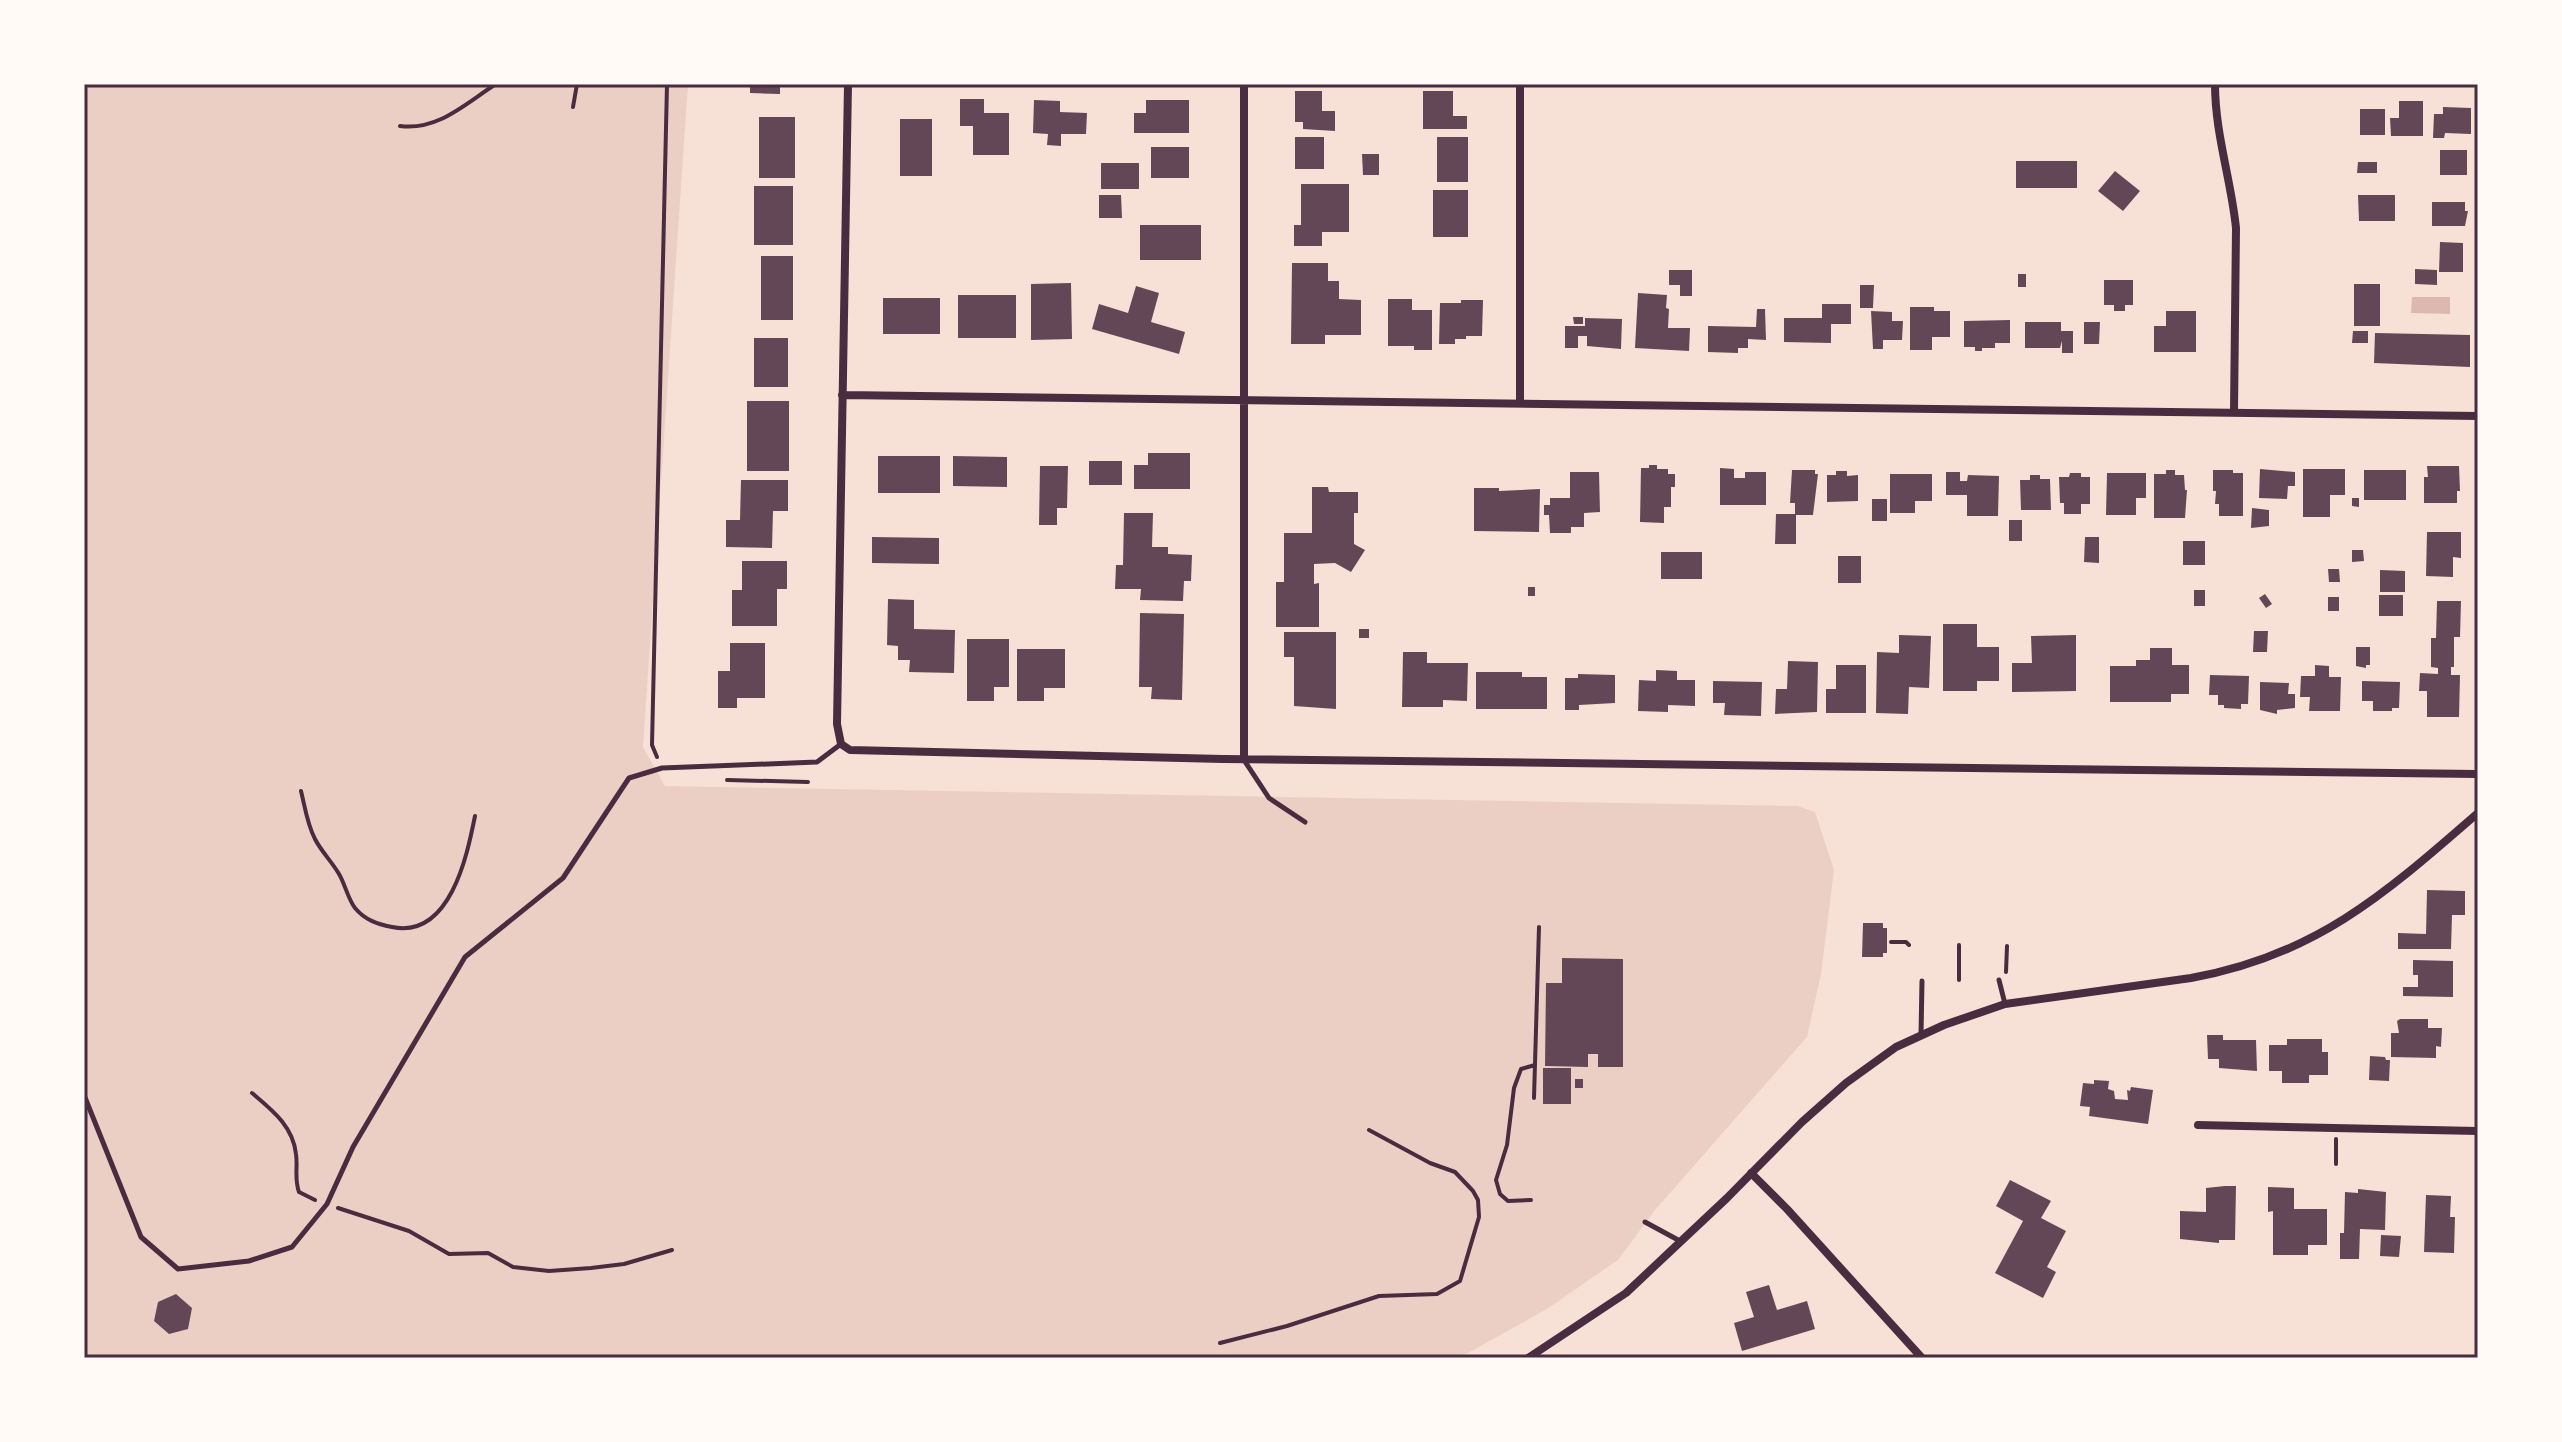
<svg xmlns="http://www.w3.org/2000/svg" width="2562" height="1442" font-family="'Noto Sans',sans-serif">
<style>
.green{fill:#ebcfc5}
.water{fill:#dcb8b0}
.building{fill:#644757}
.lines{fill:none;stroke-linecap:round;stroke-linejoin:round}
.path{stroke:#4a2c40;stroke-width:4}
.service{stroke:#4a2c40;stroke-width:5}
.minor{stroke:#4a2c40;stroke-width:8}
.neatline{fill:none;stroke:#4a2c40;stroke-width:3}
</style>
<rect width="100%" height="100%" fill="#f7e1d7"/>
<path class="green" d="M84,84H688L643,747L665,786L1797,806L1815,812L1834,870L1821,974L1807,1037L1655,1210L1618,1260L1547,1309L1459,1358H84Z"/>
<path class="water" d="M2412,297H2450V314L2411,313Z"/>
<path class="building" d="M750,84H780V94L750,93Z
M1295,91H1322V111H1335V131L1303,129V122H1295Z
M1423,91H1453V116H1467V129H1423Z
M960,99H984V113H1009V155H973V126H960Z
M1034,100L1060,101V112L1087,113L1086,134H1061V146L1047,145L1048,134L1033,133Z
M1146,100H1189V133H1134V113H1146Z
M2399,101H2423V136H2391L2390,118H2399Z
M2443,107L2471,108V134L2445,133L2444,138H2433L2434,114H2443Z
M2360,109H2385V135H2360Z
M759,117H795V178H759Z
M900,119H932V176H900Z
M1295,137H1324V169H1295Z
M1437,137H1468V182H1437Z
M1151,147H1189V178H1151Z
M2440,150H2467V175H2440Z
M1362,154H1379V175H1363Z
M2016,161H2077V188H2016Z
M2358,162H2377V173H2357Z
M1101,163H1139V189H1101Z
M2115,171L2140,191L2123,211L2098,191Z
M1301,184H1349V232H1322V246H1294V225H1301Z
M754,186H793V245H754Z
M1433,190H1468V237H1433Z
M1099,195H1121L1122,218H1099Z
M2358,195H2395V221H2359Z
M2432,202H2465V211H2468L2465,226H2432Z
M1140,225H1201V260H1140Z
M2440,242L2463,243V272H2439Z
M761,256H793V320H761Z
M1292,263H1328V281H1339V299L1361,300V335H1325V344H1291Z
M2415,269L2437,270V285L2415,284Z
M1669,270H1692V296H1680V285H1669Z
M2018,274H2026V287H2018Z
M2104,280H2133V305H2125V311H2114V305H2104Z
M1071,283L1072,339L1031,340V284Z
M2354,284H2380V326H2354Z
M1860,285H1874L1873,308H1860Z
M1136,286L1159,293L1151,322L1185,332L1179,354L1092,329L1099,304L1128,313Z
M1638,293L1667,295L1666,308L1669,309L1668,328H1690L1689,351L1635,348Z
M958,295H1016V338H958Z
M883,298H940V334H883Z
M1388,299H1412V310H1432V350H1414V346H1388Z
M1461,300H1483L1482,336H1466V339H1455V344H1439L1440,303H1461Z
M1822,304H1851V324H1831V343L1784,342V318H1822Z
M1910,307H1934V311H1950V337H1932V350H1910Z
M1757,309H1765L1766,340L1748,339V348H1738V353L1708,352V326L1756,327Z
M1871,311L1892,312V321H1903L1902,340H1883V349H1873Z
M2166,311H2196V352H2154V326H2166Z
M1573,317H1583V324H1574Z
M1585,318L1622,319L1621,349L1587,346V336H1578V348H1565V326H1585Z
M2010,320V343H1995V348H1982V351H1975V347H1964V321Z
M2025,322H2061V331H2073V353H2062V341L2060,348H2025Z
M2084,322H2100L2099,344H2084Z
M2353,331H2368V343H2352Z
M2375,333L2470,335V367L2374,363Z
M754,338H788V387H754Z
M747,401H789V471H747Z
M1148,453H1190V489H1134V465H1148Z
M878,456H940V493H878Z
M953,456L1007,457V487L953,486Z
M1089,461H1122V485H1089Z
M1649,465H1657V469H1668V474H1675V487H1671V507H1664V523L1640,522L1641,468H1649Z
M1040,466H1068L1067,508H1057V525H1039Z
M2427,466H2459L2460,491H2457V503H2424V477H2428Z
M1720,468L1734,469V478H1745V472H1766V505H1720Z
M2260,469L2295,472V486H2288L2287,499L2259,498Z
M2303,469H2345V495H2330V517H2303Z
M1792,470H1815V474H1818L1813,515H1796V544H1775L1776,514H1795V503H1790Z
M2166,470H2175V475H2184L2185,490H2187L2185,518H2154V474H2166Z
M2213,470H2233V473H2243V516H2219V504H2215L2216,491H2213Z
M2364,470H2406V500H2364Z
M1836,471H1847V476L1858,475V501L1827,502V475H1836Z
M1570,472H1599L1600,512L1584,513V527H1571V533H1550L1549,515H1544V505H1550V498H1570Z
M1946,472H1960V481H1967L1968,475L1999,476L1998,516H1967V495H1946Z
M2070,473H2081V477H2090V504H2081V514H2064V503H2060L2059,477H2069Z
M2107,473H2146V498H2136V515H2106Z
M1890,474H1932V501H1915V513H1890Z
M2030,475H2040V479H2050L2051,510H2021L2020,480H2030Z
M741,480H788V511H773L772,548L726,547V520H740Z
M1312,487H1328L1329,492H1358V513H1354V544L1365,550L1351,572L1335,563L1314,564V584L1319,583V627H1276V582H1284V533H1312Z
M1474,488H1499V491L1540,489L1539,532L1474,531Z
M2352,498H2359V507L2352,506Z
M1872,499H1887V521H1872Z
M2252,508L2269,510V526L2251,528Z
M1124,513H1153L1152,547H1168V554L1192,555L1191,581H1184L1183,601L1140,600L1141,589H1115L1116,565H1123Z
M2009,520H2022V541H2009Z
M2427,532H2461V558L2453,557V577L2426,576Z
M872,537L939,538V564L872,563Z
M2085,537H2099V563L2084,562Z
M2183,541H2205V565H2183Z
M2352,550H2363L2364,561L2352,562Z
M1661,552H1702V579H1661Z
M1838,556H1861V583H1838Z
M742,561H787V589H777V626H732V590H742Z
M2328,569H2339L2340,582H2329Z
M2380,570L2405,571V592H2380Z
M1528,587H1535V596H1528Z
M2194,590H2205V606H2194Z
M2265,594L2272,604L2266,608L2259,598Z
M2379,595H2403V616H2379Z
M2328,597H2339V611H2328Z
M888,599L914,600V629L955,630L954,673L909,672L910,660H898V646L887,645Z
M2437,601H2461L2460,637H2454V667H2451V675H2460L2459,717H2427V691H2419L2420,673L2438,674V668L2431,667V638H2436Z
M1140,613L1184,614L1182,700L1151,699L1152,687H1139Z
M1943,624H1977V647H1999V681H1977V691H1943Z
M1359,629H1369V638H1359Z
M2254,631H2268L2267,652H2253Z
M1284,632H1336V709L1294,706V657H1284Z
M1899,635L1931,636L1929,688L1909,687L1908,714L1876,713L1877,652L1899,653Z
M2076,635V691L2012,692V663H2032L2031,636Z
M967,639H1009V687H994V701H967Z
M730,643H765V698H737V708H718V671H730Z
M2356,647H2370V665H2366V668L2356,666Z
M2150,648H2172V665H2189V694H2171V702H2110V666H2136V660H2150Z
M1017,649H1065V688H1044V701H1017Z
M1403,652H1427V663H1468L1467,701L1443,700V707H1402Z
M1788,661L1818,662L1817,712L1775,714L1776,689H1787Z
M1836,665H1866V713H1826V689H1836Z
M2315,665L2329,666V677H2341L2340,711H2309L2310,697H2300L2301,676H2315Z
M1656,670L1677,671V680H1695V706L1668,705V712L1638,711L1639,680L1656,681Z
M1476,672H1522V677H1547V709H1476Z
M1578,674L1615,675V703L1579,705V710H1565V678H1578Z
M2210,675L2249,676L2248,704H2241V709L2224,708V705H2218V695H2209Z
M1713,681L1762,682L1761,716L1724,715L1725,703H1713Z
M2362,681L2400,682L2399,708H2392V711H2373V701H2362Z
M2260,682L2289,683L2288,694H2295V708L2277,710V714L2260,710Z
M2427,890L2465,891V915H2452L2451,949H2398V933L2426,934Z
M1863,923H1883V928H1887V953H1883V957H1862Z
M1562,958L1623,959V1067H1598V1054H1588V1067L1545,1066L1546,983H1562Z
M2413,960L2453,961V997L2403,996V987H2418V975H2413Z
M2400,1019H2428V1028H2442L2441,1047L2436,1046V1058L2391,1057V1033H2399L2397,1021Z
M2207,1035H2223V1040H2256L2257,1071L2219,1068V1059H2208Z
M2287,1039H2322V1052H2328V1075H2309V1083H2282V1071H2269V1045H2287Z
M2370,1056L2385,1057L2386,1060H2390L2389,1081L2369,1080Z
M1543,1068H1571V1104H1543Z
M1575,1079H1583V1088H1575Z
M2094,1080L2109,1081L2108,1089L2114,1091L2115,1099L2128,1100L2127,1090L2130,1091L2131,1087L2153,1090L2148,1124L2089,1116L2090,1107L2080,1106L2083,1083L2094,1084Z
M2010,1180L2051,1201L2041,1218L2066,1231L2047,1267L2056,1272L2043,1298L1995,1273L2023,1221L1996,1206Z
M2225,1186H2236L2235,1240H2219V1243L2180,1239V1211L2206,1212V1188Z
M2268,1187L2294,1188V1209H2327V1245H2308V1255H2273V1211L2268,1212Z
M2358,1189L2386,1192L2385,1230L2360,1229L2359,1259H2340V1233H2344L2345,1192L2358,1193Z
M2426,1195L2451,1196L2450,1217H2455L2454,1253L2424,1252Z
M2381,1235L2401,1236L2399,1257L2380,1256Z
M1769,1285L1777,1310L1807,1301L1815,1329L1742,1351L1734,1323L1754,1317L1746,1292Z
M176,1294L192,1308L188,1329L169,1334L154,1321L158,1302Z"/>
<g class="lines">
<path class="path" d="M573,107L577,84
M400,126C438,131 466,103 496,84
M657,757L652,745L667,84
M727,780L808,782
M301,791C305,807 307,824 315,839C321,851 332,862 339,874C345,884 348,899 355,908C365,920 377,924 392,927C450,939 467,856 475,816
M1891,942H1906L1909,945
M2006,972L2007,946
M1959,980V945
M252,1093C272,1110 293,1126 296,1154C298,1168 294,1178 299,1192L315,1200
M1534,1098L1539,927
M2336,1164V1139
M1531,1200L1508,1201L1500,1194L1496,1180L1507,1145L1514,1088L1521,1069L1535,1065
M338,1208L409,1231L449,1254L488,1253L513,1267L549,1271L591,1268L624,1264L672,1250
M1220,1343L1287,1326L1379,1296L1437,1294L1460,1281L1479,1217L1478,1200L1473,1191L1455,1172L1430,1163L1369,1130"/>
<path class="service" d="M1244,760L1269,798L1305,822
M1999,980L2005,1004
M1921,1035L1922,981
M84,1095L141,1237L178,1269L249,1261L292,1247L327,1204L353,1147L465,957L563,878L629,778L662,768L817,762L841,744
M1645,1222L1680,1241"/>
<path class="minor" d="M848,84L837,724L841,744L850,750L1223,759L2478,774
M1244,84V759
M1520,84V402
M2215,84C2215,134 2231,179 2236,228L2234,412
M842,395L2478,416
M2198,1125L2478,1131
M1751,1173L1787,1209L1922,1358
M1528,1358L1626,1293L1727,1198L1802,1122L1846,1083L1896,1047L1944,1025L2005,1004L2191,978C2315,956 2385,894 2478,813"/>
</g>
<rect width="2562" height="1442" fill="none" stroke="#fffaf5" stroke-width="172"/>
<rect x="86" y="86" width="2390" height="1270" class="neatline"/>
</svg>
